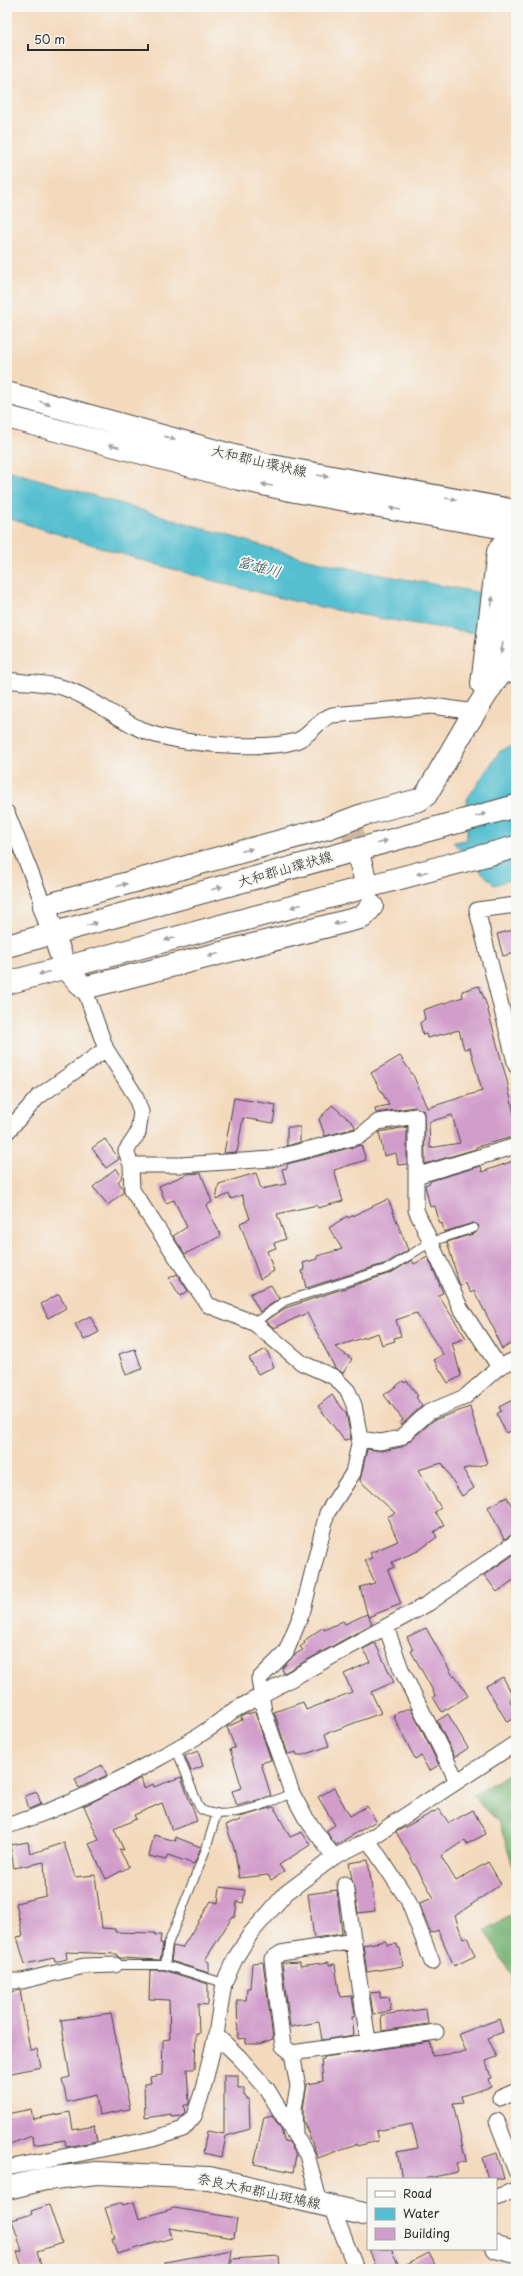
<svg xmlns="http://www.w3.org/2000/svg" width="523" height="2276" font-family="'Playpen Sans','Klee One',sans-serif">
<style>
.forest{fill:#73b071;stroke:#4f6e4e}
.water{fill:#54bfd0;stroke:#40757e}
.building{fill:#d19dcb;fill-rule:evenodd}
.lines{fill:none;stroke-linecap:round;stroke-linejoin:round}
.secondary-tunnel{stroke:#ccb7a0;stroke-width:22;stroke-dasharray:22 11;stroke-linecap:butt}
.lane-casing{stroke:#494541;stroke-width:10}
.street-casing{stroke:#494541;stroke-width:17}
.secondary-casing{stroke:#494541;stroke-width:24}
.primary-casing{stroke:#494541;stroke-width:24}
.lane{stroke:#fff;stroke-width:8}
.street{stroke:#fff;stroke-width:15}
.secondary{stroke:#fff;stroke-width:22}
.primary{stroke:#fff;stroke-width:22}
.oneway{fill:#a0a0a0}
.labels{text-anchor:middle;stroke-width:3.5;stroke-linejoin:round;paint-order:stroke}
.street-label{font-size:14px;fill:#2b2b2b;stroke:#f6f6f2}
.water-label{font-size:15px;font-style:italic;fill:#37575d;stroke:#f6f6f2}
</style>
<rect width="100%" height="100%" fill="#f6f6f2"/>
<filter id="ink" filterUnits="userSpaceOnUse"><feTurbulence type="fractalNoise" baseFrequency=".025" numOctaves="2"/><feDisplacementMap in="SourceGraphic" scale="8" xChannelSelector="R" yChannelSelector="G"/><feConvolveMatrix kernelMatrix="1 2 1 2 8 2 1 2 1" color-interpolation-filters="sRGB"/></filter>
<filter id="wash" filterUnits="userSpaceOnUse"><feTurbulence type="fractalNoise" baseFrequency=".012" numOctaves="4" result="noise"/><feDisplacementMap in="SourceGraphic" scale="16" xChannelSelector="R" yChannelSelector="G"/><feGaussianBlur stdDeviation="0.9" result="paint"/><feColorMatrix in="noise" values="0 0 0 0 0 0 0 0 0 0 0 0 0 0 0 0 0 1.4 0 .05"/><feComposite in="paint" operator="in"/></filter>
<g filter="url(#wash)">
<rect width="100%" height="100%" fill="#f4dabd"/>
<path class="forest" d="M509,1773L516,1777V1876L499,1822L472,1796Z
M516,1912V1984L485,1930Z"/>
<path class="water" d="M7,470L304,558L366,572L516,599V639C440,627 364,618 289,600C194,578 100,547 7,518Z
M516,745V878L494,885L453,842L467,840V799L500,751Z"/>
<g id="blocks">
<path class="building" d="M513,930L516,953L503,956L497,934Z
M479,986L486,1003L507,1081L516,1124V1136L476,1147V1149L425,1164L424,1111L415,1107L376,1113L375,1108L389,1105L371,1073L400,1056L414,1077L427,1108L482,1091L470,1048L464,1049L459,1030L427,1038L426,1034L423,1035L420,1023L425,1019L423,1010L463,997L462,991ZM452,1115L460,1143L430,1148L429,1122Z
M234,1098L276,1105L273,1123L243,1118L237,1152L224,1153Z
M332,1105L354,1124L355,1128L325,1136L319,1119Z
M287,1127H300V1142L287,1146Z
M407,1127V1164L398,1165L396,1153L384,1156L379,1132Z
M105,1139L119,1159L106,1168L92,1148Z
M361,1145L366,1160L334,1170L343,1201L318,1208L317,1205L277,1214L286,1239L274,1243L276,1248L267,1251L274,1271L260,1279L240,1223L250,1219L242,1195L231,1199L229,1194L216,1200L219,1184L256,1173L261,1189L286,1184L282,1169L287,1168V1164Z
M516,1160V1341L502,1349L495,1334L496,1333L474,1291L471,1293L465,1283L460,1286L447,1242L476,1233L479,1226L473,1223L444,1232L442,1223L440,1224L435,1206L430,1207L425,1185L430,1183V1181L481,1166L482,1172Z
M116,1168L122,1177L118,1182L123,1188V1193L108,1205L93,1187Z
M201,1173L212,1202L206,1205L221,1236L185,1254L173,1236L187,1227L174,1200L166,1203L159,1186L187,1174Z
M388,1199L408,1250L387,1263L306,1288L302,1271L305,1270L303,1263L317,1259V1256L342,1249L329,1228L347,1216L348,1218Z
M428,1257L443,1293L438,1295L466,1338L452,1343L461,1376L448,1383L434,1360L443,1354L416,1313L396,1320L401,1336L394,1338L395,1341L382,1345L378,1333L335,1347L352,1359L343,1373L335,1368L307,1313L274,1328L266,1321L285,1308L391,1273L412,1260L414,1264Z
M177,1274L188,1291L180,1296L169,1278Z
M271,1285L279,1299L260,1312L250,1294Z
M59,1294L66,1308L48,1318L41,1304Z
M90,1316L99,1332L84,1340L75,1324Z
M135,1349L142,1369L126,1375L119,1354Z
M266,1349L274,1367L258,1374L249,1358Z
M403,1381L405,1383L407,1381L418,1396L416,1397L422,1406L401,1425L400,1423L403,1420L384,1395Z
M332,1395L346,1413L351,1439L344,1440L318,1406Z
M516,1398V1429L506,1433L497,1414L501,1411L499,1407Z
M470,1407L487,1464L463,1469L474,1488L462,1496L442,1463L418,1470L441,1508L435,1512L444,1525L434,1532L437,1537L418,1551L392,1562L394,1567L388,1570L401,1604L368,1617L360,1587L375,1583L365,1560L372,1558L370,1553L398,1541L387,1517L395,1513L360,1481L367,1449L382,1451L402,1447L434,1420Z
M507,1497L516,1515V1533L504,1539L488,1507Z
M516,1553V1578L497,1592L484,1575Z
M367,1614L372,1624L284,1673L282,1669L294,1655L303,1650L300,1647L305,1643L304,1641L323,1627L324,1630L343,1621L345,1624Z
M426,1628L453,1676L455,1675L468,1696L442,1712L433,1697L435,1696L432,1689L411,1651L413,1650L407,1637Z
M375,1643L394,1682L371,1692L381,1713L325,1734L329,1746L303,1755H297L296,1752L288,1754L274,1712L303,1702L306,1710L352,1692L344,1674L370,1662L363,1649Z
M503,1677L513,1696L509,1699L516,1712V1717L507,1722L486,1686Z
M406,1709H411L439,1765L429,1771L421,1756L415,1759L393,1715Z
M255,1712L271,1760L261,1763L271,1796L237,1806L232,1791L242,1788L230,1749L235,1748L227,1727L242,1720L241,1717L244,1715Z
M448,1714L468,1748L455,1757L437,1721Z
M198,1751L203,1766L191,1771L185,1756Z
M102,1765L107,1775L79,1788L75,1779Z
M181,1777L197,1821L172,1830L162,1803L134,1815L136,1819L114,1829L124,1850L119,1849L129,1867L106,1879L89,1844L99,1840L84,1806L141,1778L144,1788L153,1784L154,1787Z
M334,1788L350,1816L367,1806L376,1821L336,1845L326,1831L335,1825L318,1797Z
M37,1792L41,1804L29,1809L25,1796Z
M274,1807L290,1837L302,1832L310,1845L279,1865L284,1872L271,1880L268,1875L239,1878L235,1851L226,1825L241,1820L240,1817Z
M439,1809L449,1823L473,1810L486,1834L467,1844L465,1840L441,1856L456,1881L488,1862L501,1884L455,1916L463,1939L467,1937L475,1956L454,1966L438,1930L431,1933L419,1903L434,1898L396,1832Z
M154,1835L176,1841L175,1837L201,1847L194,1864L168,1855L166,1860L149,1856Z
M28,1842L30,1854L64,1843L75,1877L95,1875L102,1928L115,1929V1932L155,1933V1935H161L160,1943L163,1944L160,1960L120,1958L117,1956V1954L66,1952L67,1959L55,1962L54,1958L25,1964L17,1937L23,1936L16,1903L46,1896L44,1862L14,1868L10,1845Z
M368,1860L375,1911L358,1913L349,1863Z
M220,1887L245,1890L243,1903L237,1902L235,1917L233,1916L205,1960L209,1962V1973L171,1961L173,1946L182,1948L211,1901L218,1903Z
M337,1890L342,1934L314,1938L308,1894Z
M386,1941L387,1945L397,1944L398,1948H400L403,1966L367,1972L363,1945Z
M263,1962L273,2039L259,2044H246V2038L238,2039L237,2000H246L247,1988H250L252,1963Z
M300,1962V1966L329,1962V1965L335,1964L340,1997L352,1996L355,2016L352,2017L354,2035L322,2040L319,2022L290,2027L282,1963Z
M150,1970H164L208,1984V2005L198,2004L199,2034H196L195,2069H187L189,2103L188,2105H184L185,2113L182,2116L171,2117V2114L145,2118L144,2084L151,2083L150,2077L162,2075L163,2040L170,2039L169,2000L149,1999Z
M20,1990L30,2050L37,2049L41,2067L7,2074V2055L10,2054L7,2036V1993Z
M380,1992V1998L389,1997L391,2011L373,2014L370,1993Z
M426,2009L428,2024L382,2031L381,2015Z
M111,2013L130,2109L99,2115L96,2095L67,2102L62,2079L70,2077L61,2020Z
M499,2019L503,2032L488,2038L497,2057L486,2061L491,2078L488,2079L491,2087L461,2096L463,2103L453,2104L466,2161L456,2163L458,2172L424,2179H402L397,2152L418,2148L412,2124L376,2131L378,2141L357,2146L356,2144L318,2158L303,2120V2109L307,2084L323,2081L321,2060L324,2059V2057L430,2042L432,2056L466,2052L459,2034Z
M224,2075H238V2088H244V2096H246V2099H249L250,2129L226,2136L222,2157L203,2153L207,2131L224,2134Z
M31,2109L33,2119L70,2112L73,2130L94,2126L97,2141L66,2147L65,2140L33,2145L32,2136L7,2145V2114Z
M272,2115L281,2129L284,2141L289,2142L296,2155L293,2172L254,2164L264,2117Z
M497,2153L504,2179H488L482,2158Z
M134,2202L139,2219L174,2208L237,2218L234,2238L169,2228L172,2238L117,2254L112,2238H115L105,2208L122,2203L123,2205Z
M49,2205L62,2243L37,2251L42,2269H23L17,2252L22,2251L12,2220L32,2214L31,2211Z
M369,2249H391L400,2268L429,2253L437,2269H377Z
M232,2250L229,2269H166L165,2262Z
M279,2256L280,2269H232V2259Z"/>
</g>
</g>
<g filter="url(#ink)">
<use href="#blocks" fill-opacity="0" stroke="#494541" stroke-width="1"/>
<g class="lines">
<path class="secondary-tunnel" d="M352,830L359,857"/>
<g class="lane-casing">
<path id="lane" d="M254,1323L285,1301L389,1268L431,1242L474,1228
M176,1749L200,1809C224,1823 269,1803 292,1793
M115,1965H165L224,1983
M165,1965L168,1944L206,1849L217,1813"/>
</g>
<g class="street-casing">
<path id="street" d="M498,676L516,674
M7,680C26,683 49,682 67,689C94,699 116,718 142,730C173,744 263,751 296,741C311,736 317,720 332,715L432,706L475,712
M7,813L44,906
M516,905L477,910L516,1066
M84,988L106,1049L135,1095L141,1112L138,1133L126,1151L131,1165L132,1190L208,1305L254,1323L302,1363L334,1377L348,1391L354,1405L360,1439L353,1473L327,1513L303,1610L286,1652L259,1679L264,1712L292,1793L305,1817L334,1857
M7,1132L38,1097L106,1049
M131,1165H180L271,1159L360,1136L378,1122L416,1116V1210L460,1307L499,1367
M416,1176L516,1146
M360,1439L380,1442L400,1438L429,1412L465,1397L499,1367L516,1359
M386,1627L401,1669L457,1781
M7,1826C60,1809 111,1785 159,1758C185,1744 209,1731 231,1712L429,1603L516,1542
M368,1840L408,1900L432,1962
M345,1884L368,2041
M7,1981H22L84,1966L115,1965
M292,2053L436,2032
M500,2098L516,2091
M497,2121L516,2171
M295,2133L294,2108L298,2087L292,2053L283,2046L272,1959L281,1953L354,1941
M7,2168L153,2139L183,2129L194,2116L202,2093L216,2035
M496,2197L516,2190
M320,2203L307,2155L267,2089L240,2058L216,2035L224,1983L236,1957L251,1933L286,1893L334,1857L368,1840L516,1743
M332,2207L356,2269"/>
</g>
<g class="secondary-casing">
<path id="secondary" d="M7,393L267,465L516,511
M7,417L240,479L295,491L516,530
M482,684L498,552L513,529
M359,857L366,882
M372,906L363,917L84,988L65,967L44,906L328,828L365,814L419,800L426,795L466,726L498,676L516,554L513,529L516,514
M7,946L516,806
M7,983L516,847"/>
</g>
<g class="primary-casing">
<path id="primary" d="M7,2188L45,2179L97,2173L209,2178L368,2215
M496,2247L516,2252"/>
</g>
<use href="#lane" class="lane"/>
<use href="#street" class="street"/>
<use href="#secondary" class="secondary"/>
<use href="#primary" class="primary"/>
</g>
<defs><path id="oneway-solid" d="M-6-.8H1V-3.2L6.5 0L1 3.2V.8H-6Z"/></defs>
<g class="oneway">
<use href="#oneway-solid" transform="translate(45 403) rotate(16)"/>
<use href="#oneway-solid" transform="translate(170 438) rotate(16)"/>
<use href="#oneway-solid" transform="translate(114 446) rotate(-165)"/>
<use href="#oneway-solid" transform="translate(323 476) rotate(10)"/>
<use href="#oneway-solid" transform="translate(267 485) rotate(-168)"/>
<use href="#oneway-solid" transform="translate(451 499) rotate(10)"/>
<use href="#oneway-solid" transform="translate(395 509) rotate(-170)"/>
<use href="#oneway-solid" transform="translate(492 602) rotate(-83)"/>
<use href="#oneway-solid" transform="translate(502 648) rotate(99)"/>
<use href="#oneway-solid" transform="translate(481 815) rotate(-14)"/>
<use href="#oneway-solid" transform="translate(382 842) rotate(-16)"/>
<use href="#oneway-solid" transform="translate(247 850) rotate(-15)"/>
<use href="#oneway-solid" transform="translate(422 873) rotate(166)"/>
<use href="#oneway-solid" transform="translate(122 885) rotate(-15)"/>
<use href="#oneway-solid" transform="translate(217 888) rotate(-16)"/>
<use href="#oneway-solid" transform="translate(296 906) rotate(165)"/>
<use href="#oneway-solid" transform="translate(339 923) rotate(166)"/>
<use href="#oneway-solid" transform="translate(92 924) rotate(-16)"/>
<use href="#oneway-solid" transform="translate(170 939) rotate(165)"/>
<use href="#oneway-solid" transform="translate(213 955) rotate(166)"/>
<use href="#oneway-solid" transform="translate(44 973) rotate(165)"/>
</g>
</g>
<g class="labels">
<g class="street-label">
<text transform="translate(259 461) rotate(13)" y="5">大和郡山環状線</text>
<text transform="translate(285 869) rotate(-16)" y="5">大和郡山環状線</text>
<text transform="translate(259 2191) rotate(12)" y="5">奈良大和郡山斑鳩線</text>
</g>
<g class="water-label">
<text transform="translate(259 567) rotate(15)" y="5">富雄川</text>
</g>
</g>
<rect width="523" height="2276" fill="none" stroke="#f6f6f2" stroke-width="24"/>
<rect x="367" y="2178" width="130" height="72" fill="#f6f6f2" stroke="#a5a5a2"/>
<rect x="375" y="2191" width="20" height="6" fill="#ffffff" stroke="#a5a5a2"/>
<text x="403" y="2198" font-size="12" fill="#2b2b2b">Road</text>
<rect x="375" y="2208" width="20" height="12" fill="#54bfd0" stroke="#a5a5a2"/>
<text x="403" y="2218" font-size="12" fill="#2b2b2b">Water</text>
<rect x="375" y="2228" width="20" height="12" fill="#d19dcb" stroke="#a5a5a2"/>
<text x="403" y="2238" font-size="12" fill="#2b2b2b">Building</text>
<path d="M28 44v6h120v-6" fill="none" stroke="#2b2b2b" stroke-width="2"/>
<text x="34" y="44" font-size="12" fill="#2b2b2b" stroke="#f6f6f2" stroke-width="3" paint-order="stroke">50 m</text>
</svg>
